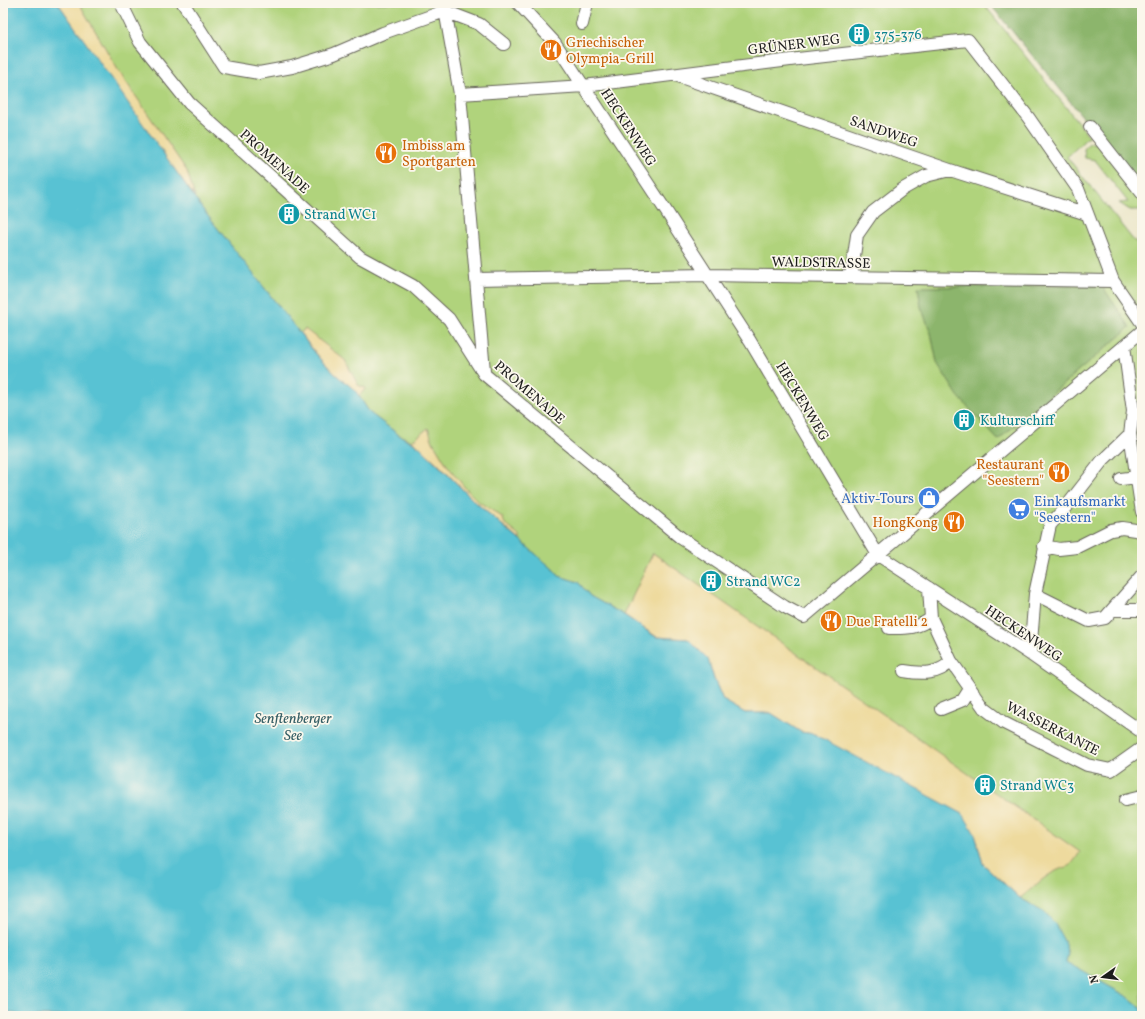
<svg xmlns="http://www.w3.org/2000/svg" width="1145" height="1019" font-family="Vollkorn,serif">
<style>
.green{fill:#b0d37c;stroke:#66784c}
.forest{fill:#8cb56c;stroke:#546844}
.sand{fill:#eeda9e;stroke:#857b5d}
.water{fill:#58c2d3;stroke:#3a6f78}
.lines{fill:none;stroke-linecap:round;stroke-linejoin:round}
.minor-casing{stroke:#656359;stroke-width:14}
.minor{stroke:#fff;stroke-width:12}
.labels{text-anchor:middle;stroke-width:3.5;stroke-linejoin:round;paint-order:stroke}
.culture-label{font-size:14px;fill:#0d838f;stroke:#fbf7ec;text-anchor:start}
.food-label{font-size:14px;fill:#c56008;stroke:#fbf7ec;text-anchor:start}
.street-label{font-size:14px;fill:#1c1c1c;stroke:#fbf7ec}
.shop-label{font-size:14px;fill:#366cbe;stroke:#fbf7ec;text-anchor:end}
.water-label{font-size:15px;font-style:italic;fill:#345e65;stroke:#fbf7ec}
</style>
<rect width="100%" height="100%" fill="#fbf7ec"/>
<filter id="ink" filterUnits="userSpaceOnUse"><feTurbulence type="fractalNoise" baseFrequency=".025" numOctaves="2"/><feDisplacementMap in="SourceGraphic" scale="8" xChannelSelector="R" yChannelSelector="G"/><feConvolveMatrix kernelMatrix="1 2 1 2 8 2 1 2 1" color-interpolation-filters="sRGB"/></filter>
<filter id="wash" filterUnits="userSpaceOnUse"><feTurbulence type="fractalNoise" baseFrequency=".012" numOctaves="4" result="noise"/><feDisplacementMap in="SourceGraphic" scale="16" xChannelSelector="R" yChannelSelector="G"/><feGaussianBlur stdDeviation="0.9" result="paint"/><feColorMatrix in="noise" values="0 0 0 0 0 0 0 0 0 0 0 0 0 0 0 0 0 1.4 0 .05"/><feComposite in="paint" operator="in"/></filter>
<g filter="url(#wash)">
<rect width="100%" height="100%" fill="#ece7ca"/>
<path class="green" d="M58,3H983L1089,136L1067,157L1134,241L1142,243V1008L1128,997L1065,962L1068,954L1064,941L1045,912L1020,898L624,615L590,596L578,582L559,576L553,569L474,501L412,441L399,435L370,413L355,390L317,355L204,211Z
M1089,143H1096L1142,201V210H1130L1119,203L1128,202L1095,160L1085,158L1084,149Z"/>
<path class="forest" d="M989,3H1142V192L1087,122Z
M1102,286L1130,327L998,440L958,396L937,363L931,333L921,307L918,287Z"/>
<path class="sand" d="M58,3H79L118,70L187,171L195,197L146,131Z
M305,329L345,360L358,385L366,388L359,396C352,386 342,381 333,372C321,360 311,347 300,333Z
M428,428L433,442L447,465L466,489L479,502L502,517L505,524L520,536V540L474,501L436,462L412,441Z
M653,553L1080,852C1068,871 1071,863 1054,872C1042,878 1031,890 1020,898L983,864L975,834L814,734L801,732L771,713H745L723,700L714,679L708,659L688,639L657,637L624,615Z"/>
<path class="water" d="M3,3H58L204,211L317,355L335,374L355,390L370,413L399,435L420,447L474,501L553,569L559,576L578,582L590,596L624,615L656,637L688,639L708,659L714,679L723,700L745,713H771L801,732L814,734L963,814L975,834L983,864L1020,898L1045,912L1055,924L1064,941L1068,954L1066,962L1128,997L1142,1008V1016H25L3,1011Z"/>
</g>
<g filter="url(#ink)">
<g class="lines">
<g class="minor-casing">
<path id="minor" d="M121,3L140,42L189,103L360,257L413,286L449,319L484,374L681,538L785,607L804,617L1142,331
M183,3L224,67L259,73L292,67L334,54L383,33L445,11L479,24L504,44
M518,3L555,43L666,211L750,341L878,555L1030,654L1142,732
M444,4L460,94L484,371
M582,24L587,3
M675,75L950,170L1087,214
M460,94L584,86L798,59L968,40L1028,117L1078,189L1113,281L1142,323
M1090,127L1142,193
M851,277L857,235L873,212L903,189L926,176L950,170
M477,279L707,275L1113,281
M1130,434L1142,512
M1121,479L1137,477
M1044,546L1059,549L1077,547L1111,530L1122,528L1142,531
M929,588L931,618L951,661L984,708L1004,723L1087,765L1111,770L1142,748
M1035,594L1089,621L1105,618L1142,576
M1112,610H1142
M889,628C905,628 918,629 931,618
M1030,654L1035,594L1050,525L1070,502L1102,461L1130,434L1133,411L1124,346
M904,671C921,674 939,675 951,661
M941,709L963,700L970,689
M1126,800L1142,796"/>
</g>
<use href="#minor" class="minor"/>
</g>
</g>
<defs>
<g id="building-disc" transform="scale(1.15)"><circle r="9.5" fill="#0f9aa8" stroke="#fbf7ec"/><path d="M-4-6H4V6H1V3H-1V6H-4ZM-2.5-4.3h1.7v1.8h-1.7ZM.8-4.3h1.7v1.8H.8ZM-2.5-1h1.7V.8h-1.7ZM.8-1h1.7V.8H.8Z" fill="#fff"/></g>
<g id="restaurant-disc" transform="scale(1.15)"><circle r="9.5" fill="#e8710a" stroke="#fbf7ec"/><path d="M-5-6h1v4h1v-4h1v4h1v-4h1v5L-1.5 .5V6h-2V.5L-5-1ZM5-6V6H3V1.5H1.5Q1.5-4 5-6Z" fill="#fff"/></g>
<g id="shop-disc" transform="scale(1.15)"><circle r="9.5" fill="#3f7fe0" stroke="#fbf7ec"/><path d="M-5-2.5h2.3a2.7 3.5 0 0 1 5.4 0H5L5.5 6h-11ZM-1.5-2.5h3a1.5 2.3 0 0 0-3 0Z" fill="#fff"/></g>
<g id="supermarket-disc" transform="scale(1.15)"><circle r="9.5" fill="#3f7fe0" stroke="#fbf7ec"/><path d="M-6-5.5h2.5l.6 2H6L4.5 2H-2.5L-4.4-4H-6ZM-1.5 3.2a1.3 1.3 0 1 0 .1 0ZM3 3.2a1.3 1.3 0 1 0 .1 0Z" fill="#fff"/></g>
</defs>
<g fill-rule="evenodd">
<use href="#building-disc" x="859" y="34"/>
<use href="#restaurant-disc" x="551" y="50"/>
<use href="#restaurant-disc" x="386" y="153"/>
<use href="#building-disc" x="289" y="214"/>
<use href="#building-disc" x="964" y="420"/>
<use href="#restaurant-disc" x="1059" y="472"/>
<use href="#shop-disc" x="929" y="498"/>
<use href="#supermarket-disc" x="1019" y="509"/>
<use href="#restaurant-disc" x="954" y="522"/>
<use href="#building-disc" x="711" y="581"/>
<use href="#restaurant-disc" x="831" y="621"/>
<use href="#building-disc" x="985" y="785"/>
</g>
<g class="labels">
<g class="culture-label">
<text x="874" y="39">375-376</text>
<text x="304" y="219">Strand WC1</text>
<text x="980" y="425">Kulturschiff</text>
<text x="726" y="586">Strand WC2</text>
<text x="1000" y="790">Strand WC3</text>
</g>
<g class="food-label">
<text x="566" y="47">Griechischer<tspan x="566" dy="16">Olympia-Grill</tspan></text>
<text x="402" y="150">Imbiss am<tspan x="402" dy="16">Sportgarten</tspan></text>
<text x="1044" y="469" text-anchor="end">Restaurant<tspan x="1044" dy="16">"Seestern"</tspan></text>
<text x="938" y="527" text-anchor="end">HongKong</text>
<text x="846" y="626">Due Fratelli 2</text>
</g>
<g class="street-label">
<text transform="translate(794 44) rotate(-7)" y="5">GRÜNER WEG</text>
<text transform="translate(629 127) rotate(57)" y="5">HECKENWEG</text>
<text transform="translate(884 131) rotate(19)" y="5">SANDWEG</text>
<text transform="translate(275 161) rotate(42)" y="5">PROMENADE</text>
<text transform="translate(821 262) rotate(1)" y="5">WALDSTRASSE</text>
<text transform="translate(530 392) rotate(41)" y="5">PROMENADE</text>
<text transform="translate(803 401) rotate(59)" y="5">HECKENWEG</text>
<text transform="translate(1024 633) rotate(34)" y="5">HECKENWEG</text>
<text transform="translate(1053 728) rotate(27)" y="5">WASSERKANTE</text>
</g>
<g class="shop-label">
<text x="914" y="503">Aktiv-Tours</text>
<text x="1034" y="506" text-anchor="start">Einkaufsmarkt<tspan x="1034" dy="16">"Seestern"</tspan></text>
</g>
<g class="water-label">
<text x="293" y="723">Senftenberger<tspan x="293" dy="17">See</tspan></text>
</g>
</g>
<rect width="1145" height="1019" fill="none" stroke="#fbf7ec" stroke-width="16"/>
<g transform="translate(1103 977) rotate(256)" stroke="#fbf7ec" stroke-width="3" paint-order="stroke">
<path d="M0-3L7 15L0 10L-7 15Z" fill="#1c1c1c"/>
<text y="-6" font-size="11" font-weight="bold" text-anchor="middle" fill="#1c1c1c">N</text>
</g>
</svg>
